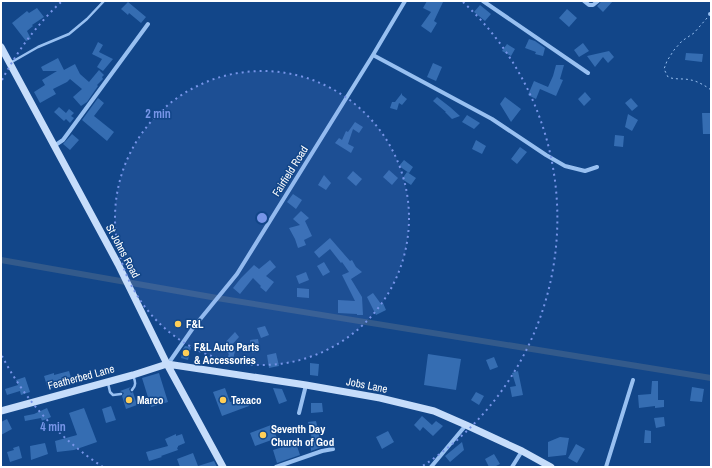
<svg xmlns="http://www.w3.org/2000/svg" width="712" height="468" font-family="'Archivo Narrow',sans-serif">
<style>
.lines{fill:none;stroke-linecap:round;stroke-linejoin:round}
.canal{stroke:#335a8b;stroke-width:6}
.building{fill:#356db2}
.path{stroke:#98c0f1;stroke-width:1;stroke-dasharray:2 3;stroke-linecap:butt}
.lane{stroke:#98c0f1;stroke-width:2.5}
.street{stroke:#98c0f1;stroke-width:4}
.secondary{stroke:#c6ddfb;stroke-width:7}
.ring{fill:none;stroke:#7795e8;stroke-width:2;stroke-dasharray:2 4}
.poi-dot{fill:#ffce57;stroke:#124689;stroke-width:1.5}
.labels{text-anchor:middle;stroke-width:3;stroke-linejoin:round;paint-order:stroke}
.street-label{font-size:11px;fill:#fff;stroke:#124689}
.poi-label{font-size:11px;font-weight:bold;fill:#fff;stroke:#124689;text-anchor:start}
.centre{fill:#7795e8;stroke:#124689;stroke-width:2}
.ring-label{font-size:12px;text-anchor:middle;font-weight:bold;fill:#7795e8;stroke:#124689;stroke-width:3;stroke-linejoin:round;paint-order:stroke}
</style>
<rect width="100%" height="100%" fill="#124689"/>
<g class="lines">
<path class="canal" d="M1,260L217,298L711,378"/>
</g>
<path class="building" d="M427,1H441L443,2L434,21L437,23L431,33L421,26L431,12L423,8Z
M601,1H613L603,12L597,6L600,3Z
M128,2L146,17L141,23L129,13L128,15L121,9Z
M480,5L491,14L485,21L474,12Z
M37,8L44,17L32,25L33,26L27,31L31,39L26,41L12,23L27,11L29,13Z
M567,9L577,18L569,27L559,18Z
M529,39L535,41L545,48L543,56L535,54L536,52L525,48Z
M98,42L103,45L99,52L113,59L103,71L97,67L102,59L92,54Z
M583,43L589,51L579,57L574,50Z
M507,44L515,49L511,56L502,51Z
M609,51L614,57L608,63L603,57L595,67L587,56Z
M686,53L703,54L702,62L685,60Z
M58,58L64,70L75,64L80,74L89,82L99,70L104,75L102,77L103,79L97,85L98,86L87,102L81,106L73,97L82,89L70,79L67,82L53,89L56,94L40,103L34,92L45,85L42,80L57,71H43L41,67Z
M433,63L442,67L436,81L427,77Z
M556,65H564L560,79L563,80L556,96L540,89L536,99L528,95L534,81L548,87L553,76Z
M585,92L591,99L584,106L578,99Z
M402,93V95L407,99L402,105L399,103L397,110L390,108L392,102H395Z
M437,97L450,107L460,116L452,119L445,112H446L433,101Z
M505,97L521,109L511,122L500,104Z
M98,98L104,103L94,116L114,132L107,141L82,120Z
M631,98L638,106L632,111L625,103Z
M59,107L66,113L69,109L74,113L71,116L74,118L70,123L66,119L64,121L54,112Z
M702,113H711V134H703Z
M628,114L638,120L632,131L625,127Z
M467,115L480,123L474,129L462,122Z
M355,122L363,127L359,133L353,129L348,144L354,147L351,153L335,143L339,138L342,140L346,131L348,132Z
M72,134L79,140L70,150L63,144Z
M615,135L624,136L623,147L614,146Z
M476,140L486,146L482,154L472,149Z
M520,147L527,152L517,164L511,159Z
M404,160L413,167L409,173L399,166Z
M389,170L398,178L392,185L383,177Z
M353,171L362,179L356,186L347,178Z
M407,172L416,178L411,185L402,179Z
M324,175L331,183L326,190L318,185Z
M293,194L302,200L296,209L287,202Z
M301,211L309,218L305,221L312,236L304,240L306,245L298,248L295,239L289,228L300,225L293,219Z
M330,238L350,261L352,260L356,267L362,272L351,279L362,297L363,315H357V314L338,313V300L355,301L342,275L349,272L342,262L341,263L330,249L319,258L314,252Z
M270,260L276,267L266,276L274,282L266,292L260,287L261,286L253,278L240,294L233,288L241,278L254,265L259,269Z
M324,262L330,272L323,276L317,266Z
M306,272L309,280L299,284L296,276Z
M297,288L309,289V298L297,297Z
M373,293L381,304L383,303L386,310L376,315L367,297Z
M265,326L269,335L261,338L257,328Z
M235,332L239,337L228,349L235,351L232,363L226,361L229,354L221,347Z
M258,339L260,351L252,353L250,340Z
M185,346L191,347L188,360L181,358L183,349Z
M276,353L279,366L269,368L267,355Z
M428,354L461,359L456,390L424,385Z
M494,357L498,367L490,370L486,360Z
M310,363L319,364L318,376L310,375Z
M69,371L72,381L57,385L58,386L48,389L44,376L54,373V375Z
M518,371L523,395L512,397L510,387L516,386L512,373Z
M159,373L168,402L151,407L142,378Z
M25,377L30,392L21,395L20,391L7,395L5,389L18,385L16,380Z
M652,381H658V400H664V407L655,408V406L639,408L638,395L651,394Z
M131,387L129,389L131,393L133,392L137,405L126,409L122,396L124,393L120,391Z
M692,387L704,389L702,402L690,401Z
M225,388L230,402L246,397L249,406L222,416L213,392Z
M273,388L282,389L287,401L279,404Z
M476,392L484,396L479,405L471,400Z
M311,403H322L323,412L311,413Z
M111,406L116,420L106,423L102,409Z
M47,408L51,417L42,421L41,418L25,421L24,416L34,414Z
M84,408L97,442L74,450L57,452L55,441L77,435L69,413Z
M422,416L432,425L436,421L443,426L433,436L423,427L420,431L414,425Z
M664,417L665,426L656,428L654,418Z
M7,419L12,429L1,435V422Z
M316,421L320,439H321L322,447L311,451L310,439H312L308,422Z
M271,425L277,438L255,446L250,433Z
M645,430L651,431V443H644Z
M388,431L394,442L382,449L376,437Z
M176,434V436L182,434L185,443L178,446V447L177,448L178,450L161,456L162,457L149,461L146,452L168,446L165,439Z
M560,437L569,438L566,455L548,457V442Z
M462,442L464,450L450,462L445,456Z
M45,443L48,454L31,460L30,446Z
M296,443L300,455L277,463L273,450Z
M576,444L585,449L577,463L568,458Z
M19,446L22,458L10,462L7,452L14,450L13,448Z
M193,453L198,466L214,461L217,467H180L177,459Z
M494,454L500,464L494,467H489L485,459Z"/>
<g class="lines">
<path class="path" d="M707,18L694,33L682,41L674,50L667,61L664,69L668,77C675,80 683,78 691,80C697,81 706,86 711,90"/>
<path class="lane" d="M10,63L38,47L69,34L87,19L104,1
M108,383L110,392L113,395L121,394
M132,390C137,385 135,381 133,375"/>
<path class="street" d="M483,1L588,73
M584,1L589,5H593L598,1
M710,14H711
M373,55L492,119L546,155L565,166L585,171L597,167
M54,146L63,140L148,24
M168,364L193,328L237,274L373,55L405,1
M299,413L306,385
M276,467L322,451L333,449
M431,467L466,425
M512,467L522,451
M606,467L633,380"/>
<path class="secondary" d="M1,47L118,264L167,364L223,467
M1,411L133,375L167,364L306,385L380,398L434,411L466,425L522,451L551,467"/>
</g>
<circle cx="262" cy="218" r="147" fill="#7795e8" fill-opacity=".12"/>
<g class="ring">
<circle cx="262" cy="218" r="147"/>
<path d="M103 467A295 295 0 0 1 2 356M2 80A295 295 0 0 1 61 2M463 2A295 295 0 0 1 421 467"/>
</g>
<g class="poi-dot">
<circle cx="178" cy="324" r="4"/>
<circle cx="186" cy="353" r="4"/>
<circle cx="129" cy="400" r="4"/>
<circle cx="223" cy="400" r="4"/>
<circle cx="263" cy="435" r="4"/>
</g>
<g class="labels">
<g class="street-label">
<text transform="translate(290 171) rotate(-58)" y="4">Fairfield Road</text>
<text transform="translate(123 251) rotate(62)" y="4">St Johns Road</text>
<text transform="translate(81 377) rotate(-15)" y="4">Featherbed Lane</text>
<text transform="translate(367 385) rotate(11)" y="4">Jobs Lane</text>
</g>
<g class="poi-label">
<text x="186" y="328">F&amp;L</text>
<text x="194" y="351">F&amp;L Auto Parts<tspan x="194" dy="13">&amp; Accessories</tspan></text>
<text x="137" y="404">Marco</text>
<text x="231" y="404">Texaco</text>
<text x="271" y="433">Seventh Day<tspan x="271" dy="13">Church of God</tspan></text>
</g>
</g>
<circle cx="262" cy="218" r="6" class="centre"/>
<g class="ring-label">
<text x="158" y="118">2 min</text>
<text x="53" y="431">4 min</text>
</g>
<rect width="712" height="468" fill="none" stroke="#ffffff" stroke-width="4"/>
</svg>
